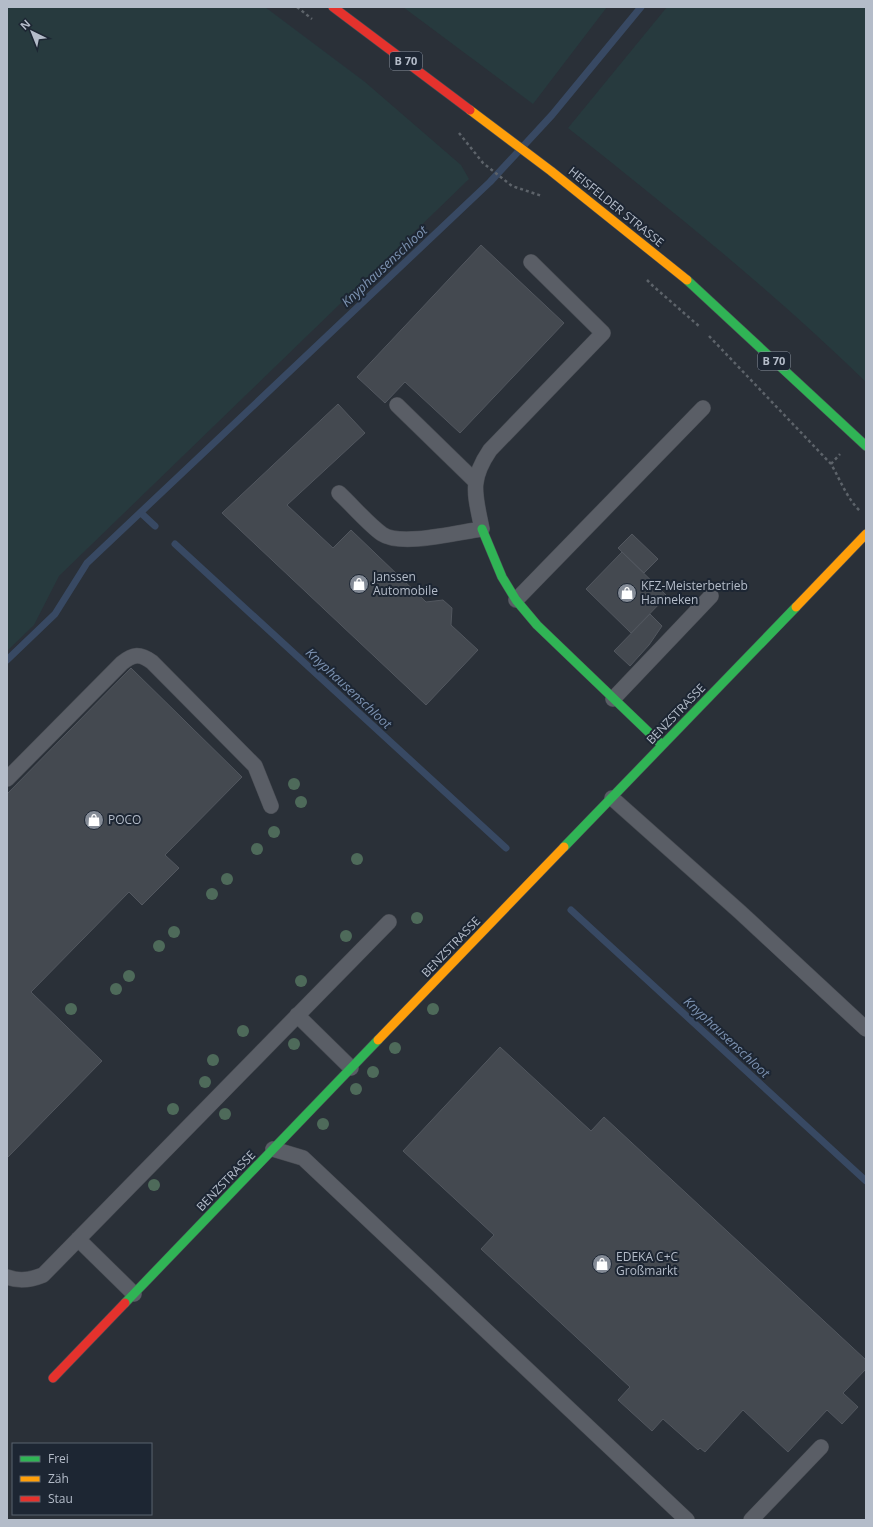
<svg xmlns="http://www.w3.org/2000/svg" width="873" height="1527" font-family="'Open Sans',sans-serif">
<style>
.green{fill:#273a3e}
.lines{fill:none;stroke-linecap:round;stroke-linejoin:round}
.stream{stroke:#384963;stroke-width:7}
.building{fill:#444950;stroke:#52575f}
.lane-casing{stroke:#484c53;stroke-width:16}
.fast-casing{stroke:#484c53;stroke-width:10}
.slow-casing{stroke:#484c53;stroke-width:10}
.jam-casing{stroke:#484c53;stroke-width:10}
.path{stroke:#5d636a;stroke-width:2.5;stroke-dasharray:3 3;stroke-linecap:butt}
.lane{stroke:#5a5e66;stroke-width:15}
.fast{stroke:#30b455;stroke-width:9}
.slow{stroke:#ff9f0a;stroke-width:9}
.jam{stroke:#e5322d;stroke-width:9}
.tree{fill:#4e6a5a}
.labels{text-anchor:middle;stroke-width:4;stroke-linejoin:round;paint-order:stroke}
.shield{fill:#1d2633;stroke:#878f9c;stroke-width:1}
.shield-label{font-size:11px;font-weight:bold;fill:#b4bcc9}
.street-label{font-size:12px;fill:#b4bcc9;stroke:#1d2633}
.poi-label{font-size:12px;fill:#b4bcc9;stroke:#1d2633;text-anchor:start}
.water-label{font-size:13px;font-style:italic;fill:#7c92b1;stroke:#1d2633}
</style>
<rect width="100%" height="100%" fill="#2a3038"/>
<path class="green" d="M7,7H265L365,82L461,165L469,179L59,576L34,625L7,651Z
M403,7H607L533,104Z
M667,7H866V382C773,291 670,209 568,128Z"/>
<g class="lines">
<path class="stream" d="M141,513L155,526
M175,544L506,848
M7,660L55,614L87,563L490,182L552,115L641,7
M571,910L866,1181"/>
</g>
<path class="building" d="M481,245L564,323L460,433L405,382L385,403L357,377Z
M338,404L365,433L287,505L333,548L351,530L426,602L443,600L452,608L451,625L478,650L426,705L222,513Z
M632,534L658,559L644,573L618,548Z
M622,552L667,596L631,633L586,589Z
M650,614L662,626L649,645L630,666L614,651Z
M131,668L242,777L165,855L179,868L142,905L129,892L31,992L102,1061L7,1158V794Z
M500,1047L591,1131L604,1117L866,1360V1369L843,1393L858,1407L842,1424L827,1410L788,1452L743,1410L705,1452L700,1448L698,1450L663,1419L652,1431L618,1400L630,1387L481,1249L494,1235L403,1151Z"/>
<g class="lines">
<g class="lane-casing">
<path id="lane" d="M397,405L475,481
M339,493C352,505 368,524 382,534C401,547 459,532 482,529C475,494 469,481 490,450L603,333L531,262
M516,600L703,408
M613,699L711,596
M7,779L122,663C133,654 140,653 152,662L255,766L271,806
M612,798L740,912L866,1029
M297,1015L351,1068
M273,1149L303,1158L687,1520
M78,1239L134,1294
M7,1277C20,1282 31,1280 43,1275L389,922
M751,1520L821,1447"/>
</g>
<g class="fast-casing">
<path id="fast" d="M687,280L866,446
M482,529L502,577L516,600L537,625L662,745
M564,847L796,607
M125,1303L378,1040"/>
</g>
<g class="slow-casing">
<path id="slow" d="M470,110L551,171L687,280
M796,607L866,534
M378,1040L564,847"/>
</g>
<g class="jam-casing">
<path id="jam" d="M333,7L470,110
M53,1378L125,1303"/>
</g>
<path class="path" d="M297,7L312,19
M459,133L483,163L512,186L542,196
M647,280L653,286L700,327
M709,336L831,464C841,481 846,497 860,511
M831,464L840,454"/>
<use href="#lane" class="lane"/>
<use href="#fast" class="fast"/>
<use href="#slow" class="slow"/>
<use href="#jam" class="jam"/>
</g>
<g class="tree">
<circle cx="294" cy="784" r="6"/>
<circle cx="301" cy="802" r="6"/>
<circle cx="274" cy="832" r="6"/>
<circle cx="257" cy="849" r="6"/>
<circle cx="357" cy="859" r="6"/>
<circle cx="227" cy="879" r="6"/>
<circle cx="212" cy="894" r="6"/>
<circle cx="417" cy="918" r="6"/>
<circle cx="174" cy="932" r="6"/>
<circle cx="346" cy="936" r="6"/>
<circle cx="159" cy="946" r="6"/>
<circle cx="129" cy="976" r="6"/>
<circle cx="301" cy="981" r="6"/>
<circle cx="116" cy="989" r="6"/>
<circle cx="71" cy="1009" r="6"/>
<circle cx="433" cy="1009" r="6"/>
<circle cx="243" cy="1031" r="6"/>
<circle cx="294" cy="1044" r="6"/>
<circle cx="395" cy="1048" r="6"/>
<circle cx="213" cy="1060" r="6"/>
<circle cx="373" cy="1072" r="6"/>
<circle cx="205" cy="1082" r="6"/>
<circle cx="356" cy="1089" r="6"/>
<circle cx="173" cy="1109" r="6"/>
<circle cx="225" cy="1114" r="6"/>
<circle cx="323" cy="1124" r="6"/>
<circle cx="154" cy="1185" r="6"/>
</g>
<defs>
<g id="shop-disc" transform="scale(1)"><circle r="9.5" fill="#848b96" stroke="#1d2633"/><path d="M-5-2.5h2.3a2.7 3.5 0 0 1 5.4 0H5L5.5 6h-11ZM-1.5-2.5h3a1.5 2.3 0 0 0-3 0Z" fill="#fff"/></g>
</defs>
<g fill-rule="evenodd">
<use href="#shop-disc" x="359" y="584"/>
<use href="#shop-disc" x="627" y="593"/>
<use href="#shop-disc" x="94" y="820"/>
<use href="#shop-disc" x="602" y="1264"/>
</g>
<g class="labels">
<g class="shield">
<rect x="390" y="52" width="32" height="18" rx="3"/>
<rect x="758" y="352" width="32" height="18" rx="3"/>
</g>
<g class="shield-label">
<text x="406" y="65">B 70</text>
<text x="774" y="365">B 70</text>
</g>
<g class="street-label">
<text transform="translate(616 207) rotate(39)" y="4">HEISFELDER STRASSE</text>
<text transform="translate(676 714) rotate(-46)" y="4">BENZSTRASSE</text>
<text transform="translate(451 947) rotate(-46)" y="4">BENZSTRASSE</text>
<text transform="translate(226 1181) rotate(-46)" y="4">BENZSTRASSE</text>
</g>
<g class="poi-label">
<text x="373" y="581">Janssen<tspan x="373" dy="14">Automobile</tspan></text>
<text x="641" y="590">KFZ-Meisterbetrieb<tspan x="641" dy="14">Hanneken</tspan></text>
<text x="108" y="824">POCO</text>
<text x="616" y="1261">EDEKA C+C<tspan x="616" dy="14">Großmarkt</tspan></text>
</g>
<g class="water-label">
<text transform="translate(384 266) rotate(-43)" y="5">Knyphausenschloot</text>
<text transform="translate(349 688) rotate(43)" y="5">Knyphausenschloot</text>
<text transform="translate(727 1037) rotate(43)" y="5">Knyphausenschloot</text>
</g>
</g>
<rect width="873" height="1527" fill="none" stroke="#b4bcc9" stroke-width="16"/>
<rect x="12" y="1443" width="140" height="72" fill="#1d2633" stroke="#59626f"/>
<rect x="20" y="1456" width="20" height="6" fill="#30b455" stroke="#59626f"/>
<text x="48" y="1463" font-size="12" fill="#b4bcc9">Frei</text>
<rect x="20" y="1476" width="20" height="6" fill="#ff9f0a" stroke="#59626f"/>
<text x="48" y="1483" font-size="12" fill="#b4bcc9">Zäh</text>
<rect x="20" y="1496" width="20" height="6" fill="#e5322d" stroke="#59626f"/>
<text x="48" y="1503" font-size="12" fill="#b4bcc9">Stau</text>
<g transform="translate(32 32) rotate(317)" stroke="#1d2633" stroke-width="3" paint-order="stroke">
<path d="M0-3L7 15L0 10L-7 15Z" fill="#b4bcc9"/>
<text y="-6" font-size="11" font-weight="bold" text-anchor="middle" fill="#b4bcc9">N</text>
</g>
</svg>
